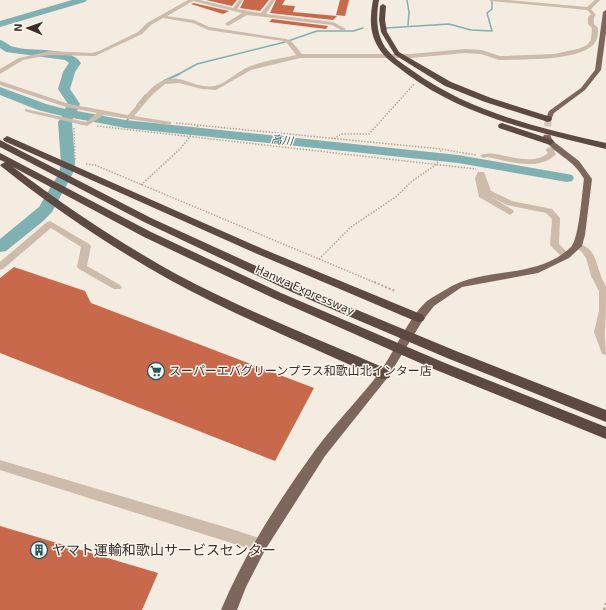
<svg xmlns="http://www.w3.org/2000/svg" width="606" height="610" font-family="'Exo 2','Noto Sans JP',sans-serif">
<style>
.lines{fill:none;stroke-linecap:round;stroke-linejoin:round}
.stream-far1{stroke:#7fb0b2;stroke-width:1.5}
.stream{stroke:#7fb0b2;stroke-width:2}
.river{fill:#7fb0b2;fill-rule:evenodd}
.building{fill:#c8694b}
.major-tunnel{stroke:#cfc6bd;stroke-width:7;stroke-dasharray:7 3.5;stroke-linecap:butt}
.path-far2{stroke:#b9a596;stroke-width:1.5;stroke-dasharray:1.5 1.5;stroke-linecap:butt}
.path-far1{stroke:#b9a596;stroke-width:2;stroke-dasharray:2 2;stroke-linecap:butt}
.path{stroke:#b9a596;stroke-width:2.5;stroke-dasharray:2.5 2.5;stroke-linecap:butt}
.minor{fill:#cdbbac;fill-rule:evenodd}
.major{fill:#7d675c;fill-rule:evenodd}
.highway{fill:#5c4a42;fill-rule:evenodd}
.labels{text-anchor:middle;stroke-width:3;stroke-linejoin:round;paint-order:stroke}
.far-water-label{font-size:11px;font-style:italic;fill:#1f5a5e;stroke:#fbf5ee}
.street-label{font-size:12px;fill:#3b302b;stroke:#fbf5ee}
.poi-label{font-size:12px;fill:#3b302b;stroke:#fbf5ee;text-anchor:start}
.near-poi-label{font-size:14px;fill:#3b302b;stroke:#fbf5ee;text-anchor:start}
</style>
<rect width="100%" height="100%" fill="#f4ebe1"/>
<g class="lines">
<path class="stream-far1" d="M407,0L409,12L408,25
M386,28L449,24L471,30L492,31L487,13L492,9V1
M177,75L197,64L285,42L317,31H353L363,28"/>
<path class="stream" d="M164,81L179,74
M137,106L146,95
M125,124L128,119"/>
<path class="river" d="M72,0H87L85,2L0,27V21Z
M0,40C5,41 9,46 14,47C31,52 71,46 81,63L75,72L70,89L80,104L77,111L125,120L458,155L567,174L572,175L574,178L572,181L567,182L458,163L125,128L73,118L72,122L75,163L73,173L52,212L42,222L6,251L0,252V239L39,207L59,173L61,163L58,122L62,116L38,110L0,95V87L46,104L65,109L68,104L58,89L63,72L69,63L65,60L6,52L0,48Z"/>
</g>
<path class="building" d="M206,0H237L232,6Z
M244,0H269L260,11L240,8Z
M276,0H285L282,5L295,6L293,12L337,16L333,20L270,13Z
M340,0H349L345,16L336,15Z
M193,3L229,11L223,14L191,4Z
M272,19L328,26L326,29L269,22Z
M14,267L85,291L91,303L314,388L275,461L0,353V278Z
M0,526L158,573L142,610H0Z"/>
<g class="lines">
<path class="major-tunnel" d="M547,137L548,121"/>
<path class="path-far2" d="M176,123L441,149L476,155
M97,126L476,169
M74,128L75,161
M334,139L341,134H369L414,84
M86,164L95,165L376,283
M141,185L181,148L198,126
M319,259L351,227L397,196L411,182L437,164L441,150"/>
<path class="path-far1" d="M374,282L395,291"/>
<path class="path" d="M604,610L606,603"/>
<path class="minor" d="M188,0H200L233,8L239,0H243L237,9L261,13L271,0H275L266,14L333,22L346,29L343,31L332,25L247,15L228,26L225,24L226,23L242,13L193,1L167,16L194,20L209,27L286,39L291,41L302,54H411L465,49L482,50L500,56L554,54L578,49L587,45L591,40L592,28L588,24V17L591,14L587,10L491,1L489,0H507L587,7L595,0H600L591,9L596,15L594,17V24L598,28C598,32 598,37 596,41C586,61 526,59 506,60H499L481,54L465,53L411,58H300L251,70L216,90L202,89L179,83L165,84L153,94L134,116L171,122V124L169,125L104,115L87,126L27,112L25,111V109L86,122L97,113L66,107L0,85V81L69,104L128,115C145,99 155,72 183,80C192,83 204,88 214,86C223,85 236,73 246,68C261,61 280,59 296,55L287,43L283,41L208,30L193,23L163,18L151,25L142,34L95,56L49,55L23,60L0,74V69L19,58L49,51L92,53L99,51L138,32L147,23Z
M559,146L563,148L562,150L554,151L556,154C540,172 508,161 487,157L484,158L480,156C492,146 528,170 548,153L546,150L547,148Z
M478,172H484L491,191L512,201L552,209L560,218L559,244L571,256L569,258H563L550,245L552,219L546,213L507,205L488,195L513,210L514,212L510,215L479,197L475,178Z
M50,221L89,244L91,246L87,266L120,285L122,287L120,289H114L79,269L77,267L81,247L51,228L3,269L0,270V262L47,222Z
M577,243C596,248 595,261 601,276C602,280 605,283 606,287C606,301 606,317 605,330C604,336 606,348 606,355L602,354L601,351L594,332L599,311V291L591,276L586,258L581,251L572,246Z
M0,460L225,527L265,540L267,545L265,550L260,552L0,470Z"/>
<path class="major" d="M606,10V32L601,70L585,90L554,113L550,122H546L545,121L549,111L581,88L595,70L603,12Z
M544,135H550L553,141L579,161L592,179L585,235L582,246L569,258L538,273L462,287L434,306L423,320L388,377L325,456L265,550L246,587L237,610H221C245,552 280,499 316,449C336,422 360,398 380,372C394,352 409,317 427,301C432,297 439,294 445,290C483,265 536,281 571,247C579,239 582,192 584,179C574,159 553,154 543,137Z"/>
<path class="highway" d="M373,0H379C376,16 376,33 385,47C392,57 403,64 413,71C470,112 539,128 606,143V149C537,132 465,117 407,74C397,66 385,59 378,47C369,32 370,17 373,0Z
M383,4L386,6L385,20L387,32L399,52L451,82L491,98L551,117L552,119L551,121H545L485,102L445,86L395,55L381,32L379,20L380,6Z
M502,123L553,140L554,142L550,145L499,128L498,126L499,124Z
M7,136L263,249L423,315L425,318L423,321L419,322L415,321L255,253L4,141L3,139Z
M0,140L151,218L302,287L456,351L606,410V422L447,358L294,293L144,222L0,147Z
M0,153L151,232L281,293L445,363L606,427V439L436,370L273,298L144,237L13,167C66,207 120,243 178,275C246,311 318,339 389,370L391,374L389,378L384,379L379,378C310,346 238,317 170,280C111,247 55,209 2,167L0,165L5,162L0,160Z"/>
</g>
<defs>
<g id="supermarket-ring" transform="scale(0.9)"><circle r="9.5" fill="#fbf5ee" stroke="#1f5a5e" stroke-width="1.5"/><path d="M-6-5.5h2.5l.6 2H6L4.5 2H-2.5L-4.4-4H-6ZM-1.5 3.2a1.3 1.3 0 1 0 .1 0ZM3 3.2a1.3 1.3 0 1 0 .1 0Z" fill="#1f5a5e"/></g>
<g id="building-ring" transform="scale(0.9)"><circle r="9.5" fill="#fbf5ee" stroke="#1f5a5e" stroke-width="1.5"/><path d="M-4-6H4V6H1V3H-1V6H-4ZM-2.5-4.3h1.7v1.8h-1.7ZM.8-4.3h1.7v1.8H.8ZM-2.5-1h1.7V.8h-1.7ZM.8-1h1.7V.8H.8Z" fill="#1f5a5e"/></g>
</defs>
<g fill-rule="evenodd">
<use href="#supermarket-ring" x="156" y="371"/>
<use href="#building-ring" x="39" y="550"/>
</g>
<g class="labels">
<g class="far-water-label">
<text transform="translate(282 140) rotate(6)" y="4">高川</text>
</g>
<g class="street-label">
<text transform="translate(305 290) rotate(24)" y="4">Hanwa Expressway</text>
</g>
<g class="poi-label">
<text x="169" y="375">スーパーエバグリーンプラス和歌山北インター店</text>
</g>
<g class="near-poi-label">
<text x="52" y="555">ヤマト運輸和歌山サービスセンター</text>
</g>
</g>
<g transform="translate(28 28) rotate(272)" stroke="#fbf5ee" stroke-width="3" paint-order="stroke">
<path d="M0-3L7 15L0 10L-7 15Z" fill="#3b302b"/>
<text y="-6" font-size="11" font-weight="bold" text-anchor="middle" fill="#3b302b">N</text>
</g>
</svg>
